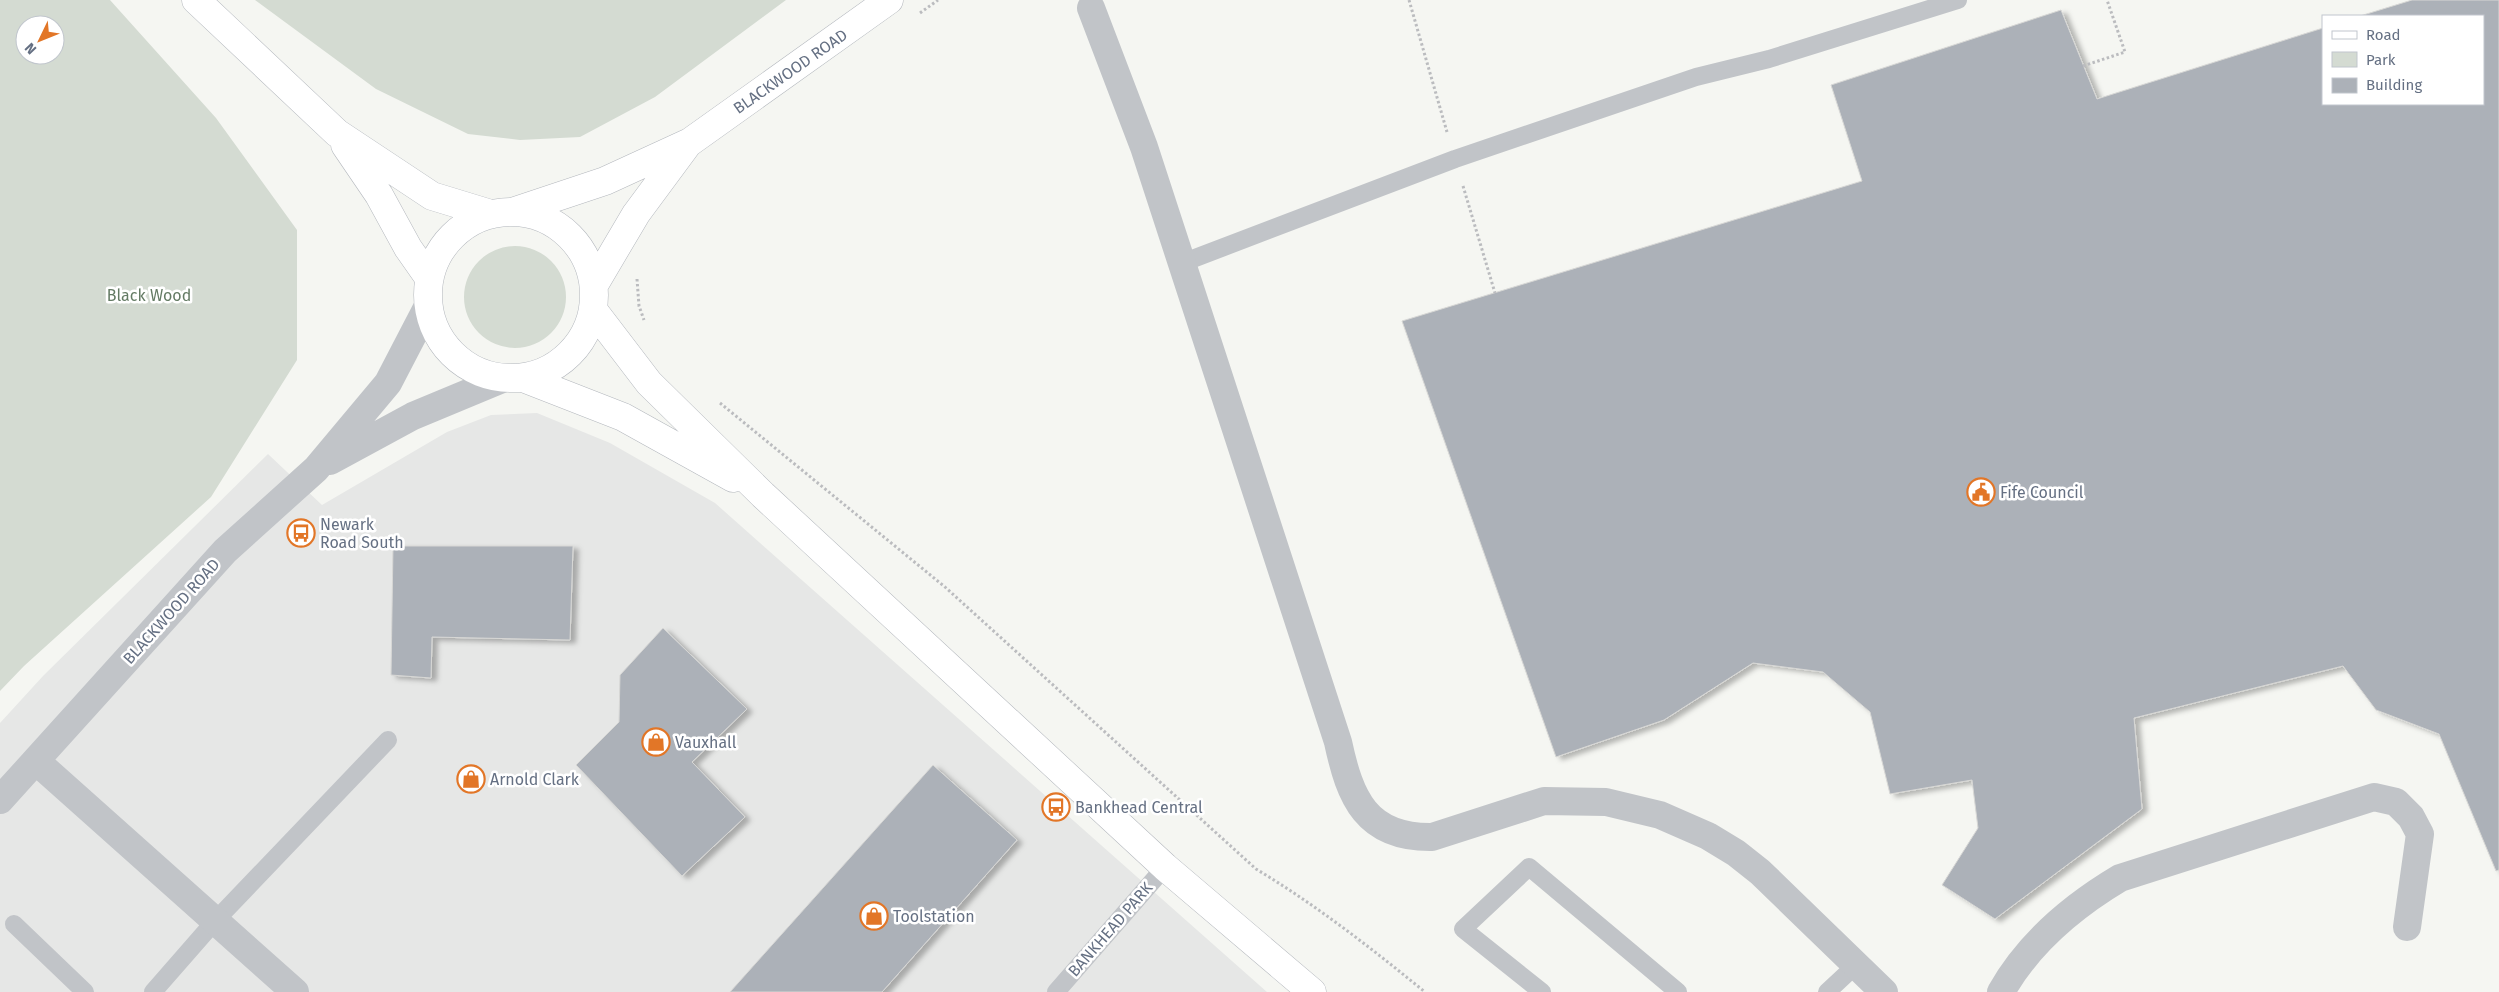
<svg xmlns="http://www.w3.org/2000/svg" width="2499" height="992" font-family="'Fira Sans',sans-serif">
<style>
.built{fill:#e6e7e6}
.green{fill:#d4dbd2;fill-rule:evenodd}
.building{fill:#acb1b8;stroke:#d7d7d5;filter:url(#shadow)}
.lines{fill:none;stroke-linecap:round;stroke-linejoin:round}
.secondary-casing{stroke:#b3b7bd;stroke-width:29}
.path{stroke:#bbbcbf;stroke-width:3;stroke-dasharray:2.5 2.5;stroke-linecap:butt}
.lane{stroke:#c1c4c8;stroke-width:18}
.street{stroke:#c1c4c8;stroke-width:28}
.secondary{stroke:#fff;stroke-width:28}
.labels{text-anchor:middle;stroke-width:5;stroke-linejoin:round;paint-order:stroke}
.street-label{font-size:16px;fill:#657083;stroke:#fff}
.park-label{font-size:16px;fill:#647b64;stroke:#fff}
.poi-label{font-size:16px;fill:#657083;stroke:#fff;text-anchor:start}
</style>
<defs>
<filter id="shadow"><feDropShadow dx="5.5" dy="3" stdDeviation="2.5" flood-color="#0004"/></filter>
</defs>
<rect width="100%" height="100%" fill="#f5f6f2"/>
<path class="built" d="M537,413L610,443L715,503L1267,992H0V723L43,676L268,454L322,505L447,432L491,415Z"/>
<path class="green" d="M0,0H110L216,118L297,230V360L211,497L24,666L0,691ZM25,25H55V55H25Z
M255,0H786L655,97L580,137L520,140L468,134L376,89Z
M464 297a51 51 0 1 1 102 0a51 51 0 1 1-102 0Z"/>
<path class="building" d="M2412,0H2499V870L2496,871L2439,734L2376,710L2343,666L2134,718L2142,809L1995,919L1942,885L1978,828L1972,780L1890,794L1870,712L1823,672L1753,663L1664,720L1556,757L1402,321L1862,181L1831,85L2061,10L2097,99L2323,28V104H2483V16H2360Z
M393,546H573L570,640L432,637L431,678L391,675Z
M663,628L747,709L692,762L745,817L682,876L576,765L619,722L620,675Z
M933,765L1017,840L882,992H730Z"/>
<g class="lines">
<g class="secondary-casing">
<path id="secondary" d="M196,0L337,133L432,196L491,214
M345,145L379,195L408,248L429,278
M515,211L605,181L690,142L889,0
M428 295a83 83 0 1 1 166 0a83 83 0 1 1-166 0Z
M594,285L636,214L687,145
M594,311L649,383L763,495L1165,867L1312,992
M523,378L623,417L733,478"/>
</g>
<path class="path" d="M1409,0L1447,132
M920,13L938,0
M2083,66L2125,52L2107,0
M1463,186L1495,293
M637,279L639,306L644,320
M720,403L945,587L1256,869C1316,905 1371,948 1425,992"/>
<path class="lane" d="M1182,263L1455,159L1696,77L1769,59L1958,0
M14,924L85,992
M153,992L215,921L388,740
M1056,992L1165,867
M1542,992L1463,929L1529,867L1678,992
M1827,992L1856,965"/>
<path class="street" d="M1091,8L1144,147L1338,742C1350,798 1366,838 1432,837L1544,801L1606,802L1660,815L1708,836L1736,853L1760,872L1884,992
M330,461L413,416L502,379
M36,761L295,992
M0,800L225,551L316,469L388,383L428,306
M2001,992C2028,944 2073,906 2120,878L2374,797L2396,802L2411,817L2420,834L2407,927"/>
<use href="#secondary" class="secondary"/>
</g>
<defs>
<g id="civic-ring" transform="scale(1.4375)"><circle r="9.5" fill="#fff" stroke="#e27627" stroke-width="1.5"/><path d="M-.6-6.5H3V-4.5H.6V-3L4-1V1h2V6H-6V1h2V-1L-.6-3ZM-1.2 2.5V6h2.4V2.5Z" fill="#e27627"/></g>
<g id="bus-ring" transform="scale(1.4375)"><circle r="9.5" fill="#fff" stroke="#e27627" stroke-width="1.5"/><path d="M-5-6H5V4H4V6H2V4H-2V6H-4V4H-5ZM-3.5-4V0h7V-4ZM-3.5 1.2v1.5H-2V1.2ZM2 1.2v1.5H3.5V1.2Z" fill="#e27627"/></g>
<g id="shop-ring" transform="scale(1.4375)"><circle r="9.5" fill="#fff" stroke="#e27627" stroke-width="1.5"/><path d="M-5-2.5h2.3a2.7 3.5 0 0 1 5.4 0H5L5.5 6h-11ZM-1.5-2.5h3a1.5 2.3 0 0 0-3 0Z" fill="#e27627"/></g>
</defs>
<g fill-rule="evenodd">
<use href="#civic-ring" x="1981" y="492"/>
<use href="#bus-ring" x="301" y="533"/>
<use href="#shop-ring" x="656" y="742"/>
<use href="#shop-ring" x="471" y="779"/>
<use href="#bus-ring" x="1056" y="807"/>
<use href="#shop-ring" x="874" y="916"/>
</g>
<g class="labels">
<g class="street-label">
<text transform="translate(790 71) rotate(-35)" y="6">BLACKWOOD ROAD</text>
<text transform="translate(171 611) rotate(-48)" y="6">BLACKWOOD ROAD</text>
<text transform="translate(1110 929) rotate(-49)" y="6">BANKHEAD PARK</text>
</g>
<g class="park-label">
<text x="149" y="301">Black Wood</text>
</g>
<g class="poi-label">
<text x="2000" y="498">Fife Council</text>
<text x="320" y="530">Newark<tspan x="320" dy="18">Road South</tspan></text>
<text x="675" y="748">Vauxhall</text>
<text x="490" y="785">Arnold Clark</text>
<text x="1075" y="813">Bankhead Central</text>
<text x="893" y="922">Toolstation</text>
</g>
</g>
<rect x="2322" y="15" width="162" height="90" fill="#ffffff" stroke="#c1c6cd"/>
<rect x="2332" y="31" width="25" height="8" fill="#ffffff" stroke="#c1c6cd"/>
<text x="2366" y="40" font-size="15" fill="#657083">Road</text>
<rect x="2332" y="52" width="25" height="15" fill="#d4dbd2" stroke="#c1c6cd"/>
<text x="2366" y="65" font-size="15" fill="#657083">Park</text>
<rect x="2332" y="78" width="25" height="15" fill="#acb1b8" stroke="#c1c6cd"/>
<text x="2366" y="90" font-size="15" fill="#657083">Building</text>
<g transform="translate(40 40) rotate(227)"><circle r="24" fill="#ffffff" stroke="#c1c6cd"/>
<path d="M0-4L9 19L0 12L-9 19Z" fill="#e27627"/>
<text y="-8" font-size="14" font-weight="bold" text-anchor="middle" fill="#657083">N</text>
</g>
</svg>
